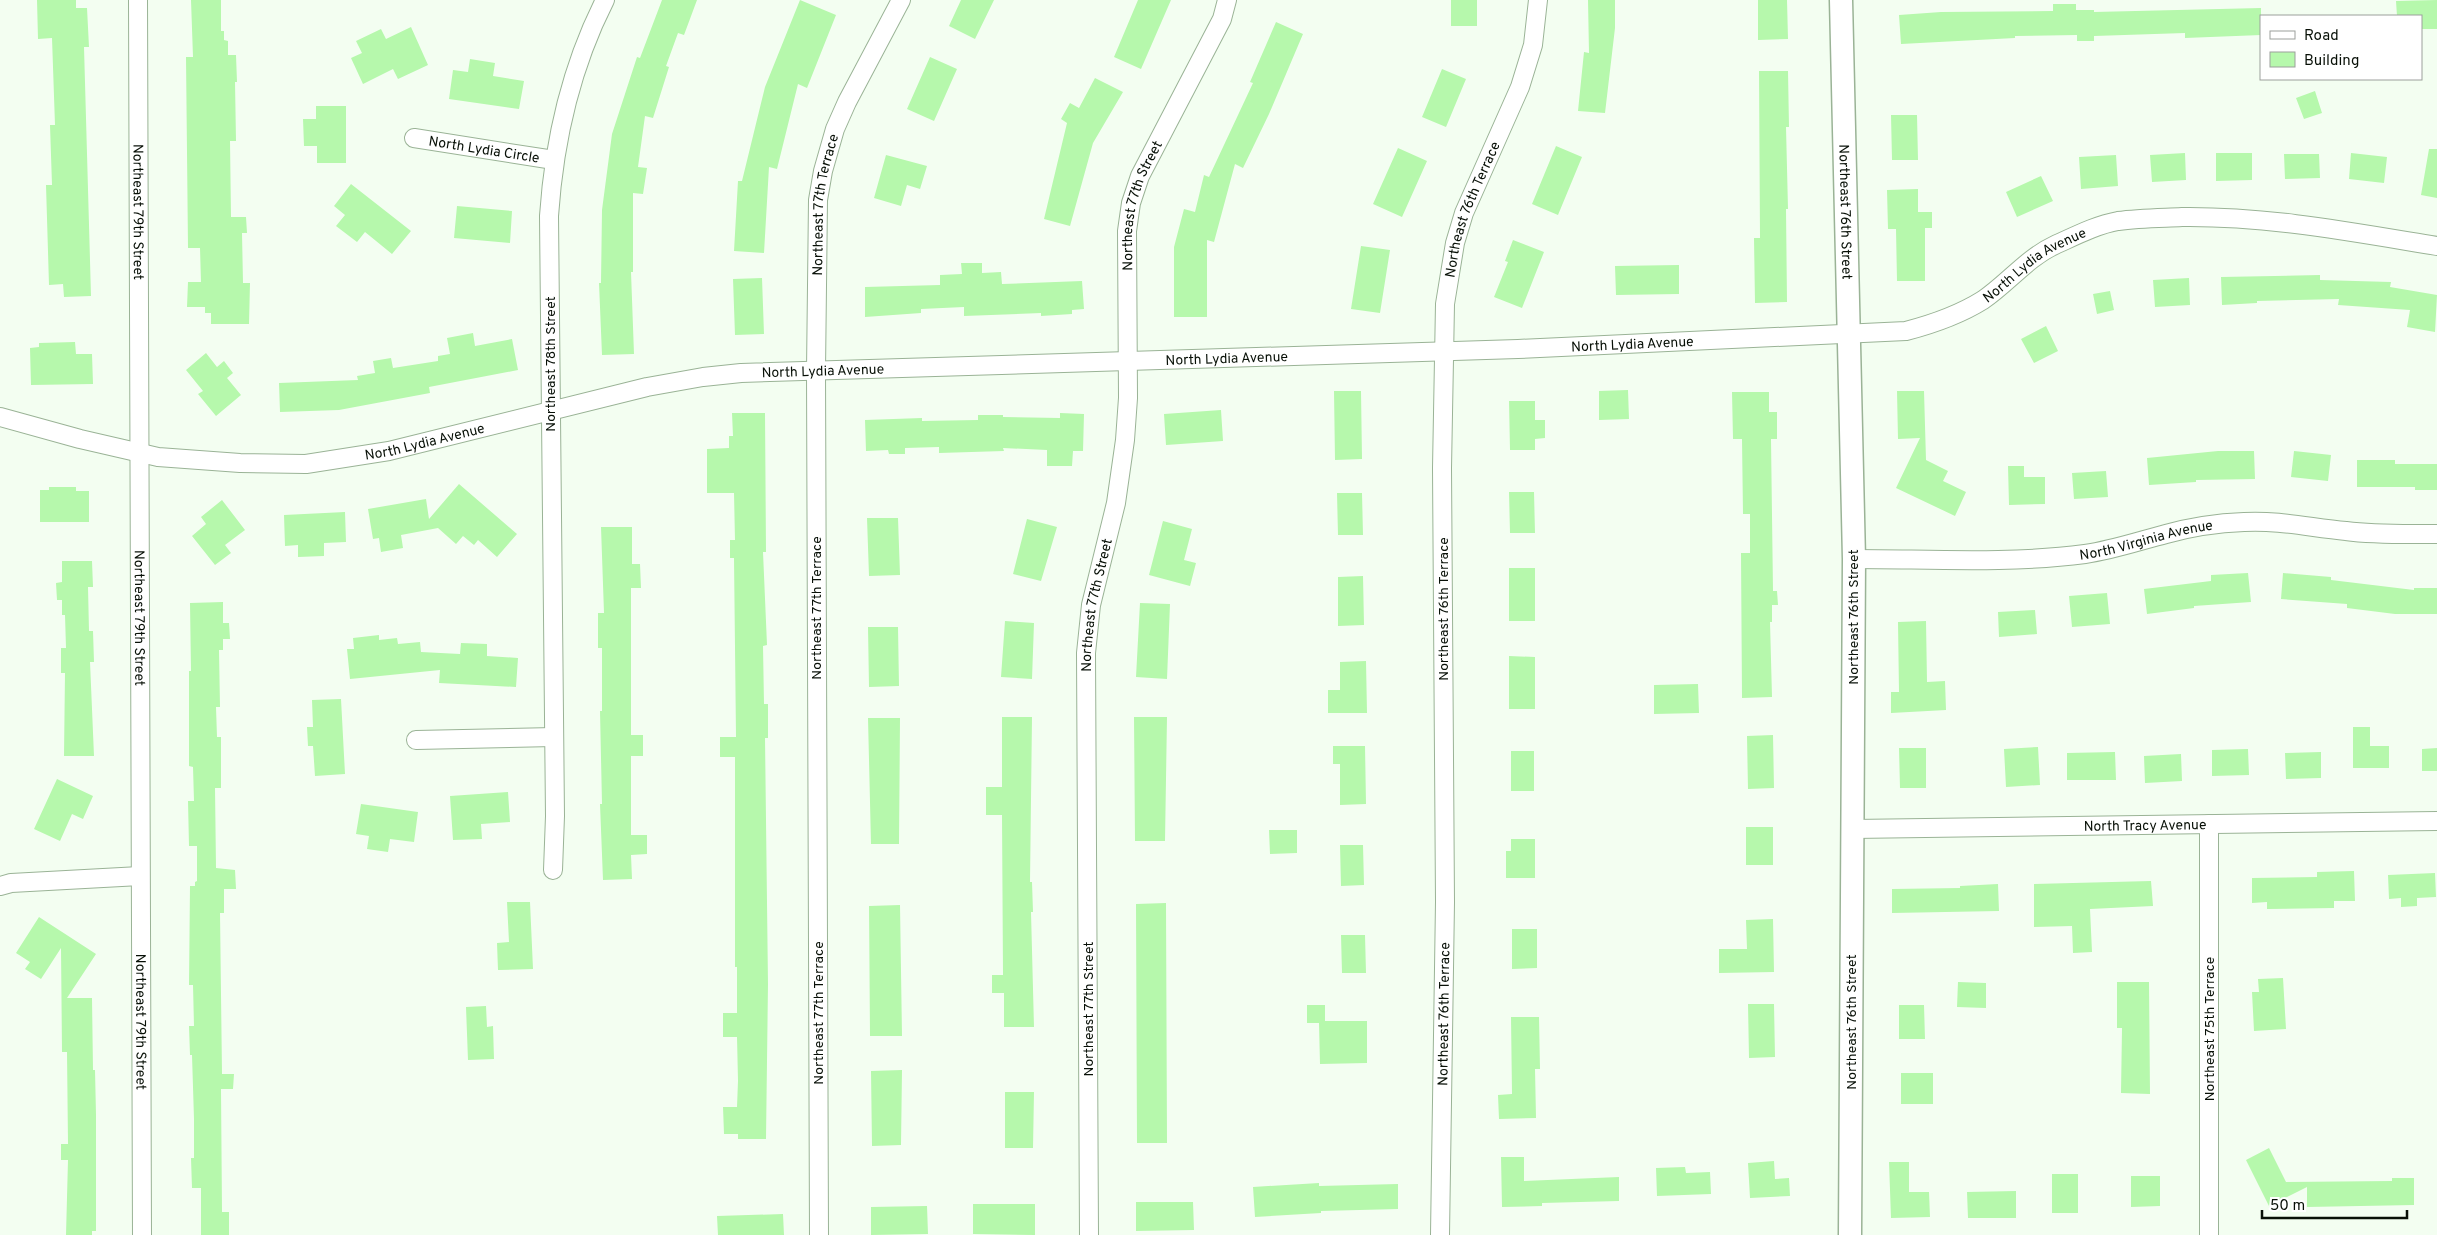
<svg xmlns="http://www.w3.org/2000/svg" width="2437" height="1235" font-family="Overpass,sans-serif">
<style>
.building{fill:#b6f8ac}
.lines{fill:none;stroke-linecap:round;stroke-linejoin:round}
.minor-casing{stroke:#9ab396;stroke-width:20}
.tertiary-casing{stroke:#9ab396;stroke-width:25}
.minor{stroke:#fff;stroke-width:18}
.tertiary{stroke:#fff;stroke-width:22}
.labels{text-anchor:middle;stroke-width:4;stroke-linejoin:round;paint-order:stroke}
.street-label{font-size:14px;fill:#081007;stroke:#fff}
</style>
<rect width="100%" height="100%" fill="#f3fef1"/>
<path class="building" d="M37,0H76V8H87L89,47H84L91,296L64,297L63,284L49,285L46,185H52L50,125H55L52,38L38,39Z
M191,0H221V31H224V40L228,41V55H236L237,82H235L236,141H230L231,217H246L247,233H242L243,283H250L249,324H211V313H205V307H187L188,282H201L200,248H188L186,57H193Z
M662,0H697L684,35L678,33L666,66L669,67L653,118L645,116L638,167L647,168L643,194L633,193V272H631L634,354L602,355L599,283H601L602,210L612,134L637,57L640,58Z
M800,0L836,15L807,88L798,84L777,169L769,167L764,253L734,251L738,181H742L765,87Z
M961,0H994L975,39L949,26Z
M1138,0H1171L1141,69L1114,57Z
M1451,0H1477V26H1451Z
M1588,0H1615V28L1605,113L1578,111L1584,52L1589,53Z
M1758,0H1787L1788,39L1758,40Z
M2437,0V29H2421V16H2397L2396,1Z
M2053,4H2076V10H2094V12L2261,8V35L2185,38V33L2094,36V41H2077V35L2015,36V38L1901,44L1899,15L1941,12L2053,11Z
M1276,22L1303,34L1269,114L1243,168L1235,164L1214,242L1207,240V317H1174V247L1184,209L1195,212L1204,175L1209,177L1253,83L1250,82Z
M411,27L428,65L398,79L393,69L363,84L351,58L362,53L356,41L381,29L386,39Z
M930,57L957,69L934,121L907,109Z
M470,59L495,63L493,76L524,81L519,109L449,99L453,70L468,72Z
M1442,69L1466,79L1446,127L1422,117Z
M1759,71H1788L1789,127H1786L1788,209H1786L1787,302L1755,303L1754,238H1760Z
M1095,78L1123,92L1093,143L1070,226L1044,219L1067,123L1061,119L1070,103L1079,108Z
M2315,91L2322,113L2304,119L2296,98Z
M316,106H346V163H317V146H304L303,119H316Z
M1891,115H1917L1918,160H1892Z
M1556,146L1582,157L1558,215L1532,204Z
M1398,148L1427,161L1402,217L1373,204Z
M2429,149H2437V198L2421,195Z
M2185,153L2186,180L2152,182L2150,155Z
M2216,153H2252V180L2216,181Z
M2351,153L2387,157L2384,183L2349,179Z
M2284,154H2319L2320,178L2285,179Z
M886,155L927,166L920,189L907,185L901,206L874,198Z
M2116,155L2118,186L2081,189L2079,157Z
M2041,176L2053,201L2017,217L2006,192Z
M351,184L411,231L392,254L365,232L357,242L336,226L345,215L334,206Z
M1918,189V212H1932V228H1925V281H1897L1896,229H1888L1887,190Z
M457,206L512,211L510,243L454,238Z
M1513,240L1544,252L1522,308L1494,297L1508,262L1505,261Z
M1361,246L1390,250L1380,313L1351,309Z
M961,263H982V273L1001,272L1002,284L1082,281L1084,309L1072,310V314L1041,316V313L964,316V307L921,309V313L865,317V287L940,285V275L962,274Z
M1679,265V294L1616,295L1615,266Z
M2320,275V280L2391,282L2390,287L2437,295L2435,332L2407,327L2410,310L2338,305L2339,299L2257,301V303L2222,305L2221,277Z
M762,278L764,334L735,335L733,279Z
M2189,278L2190,305L2155,307L2153,280Z
M2110,291L2114,310L2097,314L2093,294Z
M2046,326L2058,351L2034,363L2021,339Z
M473,333L475,346L512,339L518,370L429,387L430,393L339,410L280,412L279,383L358,380L357,376L375,373L373,361L391,358L393,368L438,361V356L450,354L447,338Z
M75,342L76,354H92L93,384L31,385L30,348L39,347V343Z
M206,353L217,367L224,361L233,373L227,378L241,395L216,416L198,394L203,391L186,370Z
M1628,390L1629,419L1599,420V391Z
M1334,391H1361L1362,459L1335,460Z
M1897,391H1924L1926,460L1948,471L1943,481L1966,492L1955,516L1896,488L1920,438L1898,439Z
M1732,392H1769V412H1777V439H1771L1773,591H1777L1778,605H1772V622H1770L1772,697L1742,698L1741,553H1750V514H1743L1742,439H1733Z
M1509,401H1535V420H1545V438L1535,439V450H1510Z
M1221,410L1223,441L1166,445L1164,414Z
M732,413H765L766,552H763L767,645L763,646L764,704H768V738H765L768,984L766,1139H738V1134H724L723,1107H737L738,1081L737,1037H723V1013H737V967H735V757H720V737H736L734,558H730V540H735L734,493H707V449L729,448V436H733Z
M1060,413L1084,414L1083,451H1073L1072,466H1047V450L1003,448L1004,451L939,453V447L905,448V454H889L888,450L866,451L865,420L922,418V421L978,420V415H1003V417L1060,418Z
M2218,451H2254L2255,479L2196,480V482L2149,485L2147,458Z
M2294,451L2331,455L2328,481L2291,477Z
M2357,460H2395V464H2437V490H2415V487H2357Z
M2008,466H2024V477H2045V504L2009,505Z
M2106,471L2108,497L2074,499L2072,473Z
M459,484L517,534L497,557L478,540L474,545L463,536L456,544L438,528L401,535L403,548L381,552L379,538L373,539L368,509L426,499L429,519Z
M49,487H76V491H89V522H40V490H49Z
M1509,492H1534L1535,533H1510Z
M1337,493H1362L1363,535H1338Z
M222,500L245,530L225,545L231,553L215,565L192,536L206,524L201,517Z
M345,512L346,542L324,543V556L298,557V545L285,546L284,515Z
M867,518H898L900,575L869,576Z
M1027,519L1057,527L1041,581L1013,574Z
M1163,521L1192,529L1184,560L1196,563L1190,586L1149,575Z
M601,527H632V564H640L641,588H631V735H643V756H631V835H647V854L631,855L632,879L603,880L600,804H602L600,711H602V648H598V613H604Z
M62,561H92L93,587H88L89,631H93L94,662H90L94,756H64L65,673H61V648H66L65,615H62V600H57L56,583L62,582Z
M1509,568H1535V621H1509Z
M2248,573L2251,602L2194,606V608L2147,614L2144,589L2211,581V575Z
M2283,573L2331,577V580L2414,590V588H2437V614H2395L2347,608V604L2281,599Z
M1363,576L1364,625L1338,626V577Z
M2107,593L2110,624L2072,627L2069,596Z
M223,602V623H229L230,639H223V650H219L220,707H216L217,737H221V788H215L216,868L235,870L236,889H224V913H220L222,1074H234L233,1089H221L222,1212H229V1235H201V1188H192L191,1158H194V1119L192,1055H190L189,1026H194L193,985H189L190,886H195V882L197,881V846H189L188,801H194L193,767L189,766V671H191L190,603Z
M1140,603L1170,604L1167,679L1136,677Z
M2035,610L2037,634L1999,637L1998,612Z
M1005,621L1034,623L1032,679L1001,677Z
M1926,621L1927,682L1945,681L1946,710L1891,713V692H1899L1898,622Z
M868,627H898L899,686L869,687Z
M379,635V640L397,638L398,644L420,642L421,652L460,654L461,643L487,644V656L518,658L516,687L439,683L440,670L350,679L347,649H354L353,638Z
M1509,656L1535,657V709H1509Z
M1366,661L1367,713H1328V690H1340V662Z
M1698,684L1699,713L1654,714V685Z
M341,699L345,774L315,776L313,746H308L307,727H313L312,700Z
M1002,717H1032L1030,882H1032L1033,912H1031L1034,1027H1004V993H992V975H1003L1002,815H986V787H1002Z
M1134,717H1167L1165,841H1135Z
M868,718H900L899,844H871Z
M2353,727H2370V746H2389V768H2353Z
M1773,735L1774,788L1748,789L1747,736Z
M1333,746H1365L1366,804L1340,805V764H1333Z
M2038,747L2040,785L2006,787L2004,749Z
M1899,748H1926V788H1900Z
M2437,748V771H2422V749Z
M2248,749L2249,775L2212,776V750Z
M1511,751H1534V791H1511Z
M2115,752L2116,780H2067V753Z
M2321,752V778L2286,779L2285,753Z
M2181,754L2182,781L2145,783L2144,756Z
M57,779L93,796L83,819L72,814L60,841L34,829Z
M508,792L510,822L481,824L482,839L453,840L450,796Z
M361,804L418,812L414,842L390,839L388,852L367,849L369,836L356,834Z
M1746,827H1773V865H1746Z
M1269,830H1297V853L1270,854Z
M1511,839H1535V878H1506V851H1511Z
M1340,845H1363L1364,885L1341,886Z
M2354,871L2355,901H2334V908L2267,909V902L2252,903V878L2317,877V872Z
M2435,873L2436,897L2417,898V906L2401,907V898L2389,899L2388,875Z
M2151,881L2153,906L2090,909L2092,952L2073,953L2072,926L2034,927V884Z
M1998,884L1999,911L1892,913V889L1960,888V886Z
M507,902H530L533,969L498,970L497,943L509,942Z
M1166,903L1167,1143H1137L1136,904Z
M900,905L902,1036H870L869,906Z
M39,917L96,954L67,998H92L93,1070H95L96,1115V1231H92V1235H66L68,1160H61V1144H68L67,1052H62L61,948L41,979L25,969L30,962L16,953Z
M1773,919L1774,972L1719,973V949H1747L1746,920Z
M1512,929H1537V968L1512,969Z
M1341,935H1365L1366,973H1342Z
M2283,978L2286,1029L2254,1031L2252,992H2259L2258,979Z
M1958,982L1986,983V1008L1957,1007Z
M2117,982H2149L2150,1094L2121,1093L2122,1028H2117Z
M1748,1004H1774L1775,1057L1749,1058Z
M1307,1005H1325V1021H1367V1063L1320,1064L1319,1023H1307Z
M1899,1005H1924L1925,1039H1899Z
M486,1006L487,1027L493,1026L494,1059L468,1060L466,1007Z
M1511,1017H1539L1540,1069H1535L1536,1118L1499,1119L1498,1095L1512,1094Z
M902,1070L901,1145L872,1146L871,1071Z
M1901,1073H1933V1104H1901Z
M1005,1092H1034L1033,1148H1005Z
M2269,1148L2286,1182L2392,1181V1178H2414V1205L2307,1207V1187L2269,1206L2246,1160Z
M1501,1157H1524V1181L1619,1177V1201L1542,1203V1206L1502,1207Z
M1774,1161L1775,1179L1789,1178L1790,1196L1750,1198L1748,1163Z
M1889,1162H1909V1192H1929L1930,1217L1891,1218Z
M1685,1167L1686,1173L1710,1172L1711,1194L1657,1196L1656,1168Z
M2052,1174H2078V1213H2052Z
M2131,1176H2160V1206L2131,1207Z
M1319,1183V1186L1398,1184V1209L1321,1211V1213L1255,1217L1253,1187Z
M2016,1191V1218H1968L1967,1192Z
M1136,1202H1193L1194,1230L1136,1231Z
M973,1204H1035V1235L973,1234Z
M927,1206L928,1234L871,1235V1207Z
M783,1214L784,1235H718L717,1216Z"/>
<g class="lines">
<g class="minor-casing">
<g id="minor">
<path id="s1" d="M138,0L142,1235"/>
<path id="s2" d="M414,138L554,160"/>
<path id="s3" d="M0,417L80,439L158,457L240,463L306,464L389,451L647,387L703,377L741,373L1518,349L1906,331C1933,324 1959,315 1983,300C2008,283 2027,258 2055,245C2075,236 2096,225 2118,221C2139,218 2161,218 2182,217C2268,216 2352,232 2437,246"/>
<path id="s4" d="M1854,559C1930,559 2009,564 2085,554C2113,550 2139,541 2166,534C2191,527 2218,523 2244,522C2279,520 2312,528 2346,531C2376,535 2407,534 2437,534"/>
<path d="M416,740L554,737"/>
<path id="s5" d="M1853,829L2437,821"/>
<path d="M553,870L555,816L549,216C554,142 571,67 605,0"/>
<path d="M0,886L11,883L140,876"/>
<path id="s6" d="M819,1235L816,371L818,200L823,171L835,129L847,102L901,0"/>
<path id="s7" d="M1089,1235L1086,653L1091,605L1116,503L1125,440L1128,398L1127,231L1131,203L1140,176L1222,19L1227,0"/>
<path id="s8" d="M1440,1235L1445,902L1442,468L1445,304L1455,243L1464,213L1520,87L1533,45L1538,0"/>
<path d="M2209,1235V824"/>
</g>
</g>
<g class="tertiary-casing">
<g id="tertiary">
<path id="s9" d="M1841,0L1854,559L1850,1235"/>
</g>
</g>
<use href="#minor" class="minor"/>
<use href="#tertiary" class="tertiary"/>
</g>
<g class="labels">
<g class="street-label">
<text dy="5" stroke="none"><textPath href="#s2" startOffset="71">North Lydia Circle</textPath></text>
<text dy="5" stroke="none"><textPath href="#s6" startOffset="1031">Northeast 77th Terrace</textPath></text>
<text dy="5" stroke="none"><textPath href="#s7" startOffset="1036">Northeast 77th Street</textPath></text>
<text dy="5" stroke="none"><textPath href="#s8" startOffset="1030">Northeast 76th Terrace</textPath></text>
<text dy="5" stroke="none"><textPath href="#s1" startOffset="212">Northeast 79th Street</textPath></text>
<text dy="5" stroke="none"><textPath href="#s9" startOffset="212">Northeast 76th Street</textPath></text>
<text dy="5" stroke="none"><textPath href="#s3" startOffset="2068">North Lydia Avenue</textPath></text>
<text dy="5" stroke="none"><textPath href="#s3" startOffset="1648">North Lydia Avenue</textPath></text>
<text dy="5" stroke="none"><textPath href="#s3" startOffset="1242">North Lydia Avenue</textPath></text>
<text transform="translate(550 364) rotate(-90)" y="5">Northeast 78th Street</text>
<text dy="5" stroke="none"><textPath href="#s3" startOffset="838">North Lydia Avenue</textPath></text>
<text dy="5" stroke="none"><textPath href="#s3" startOffset="432">North Lydia Avenue</textPath></text>
<text dy="5" stroke="none"><textPath href="#s4" startOffset="294">North Virginia Avenue</textPath></text>
<text dy="5" stroke="none"><textPath href="#s7" startOffset="631">Northeast 77th Street</textPath></text>
<text transform="translate(816 608) rotate(-90)" y="5">Northeast 77th Terrace</text>
<text transform="translate(1443 609) rotate(-90)" y="5">Northeast 76th Terrace</text>
<text dy="5" stroke="none"><textPath href="#s1" startOffset="618">Northeast 79th Street</textPath></text>
<text transform="translate(1853 617) rotate(-90)" y="5">Northeast 76th Street</text>
<text dy="5" stroke="none"><textPath href="#s5" startOffset="292">North Tracy Avenue</textPath></text>
<text transform="translate(1088 1009) rotate(-90)" y="5">Northeast 77th Street</text>
<text transform="translate(818 1013) rotate(-90)" y="5">Northeast 77th Terrace</text>
<text dy="5" stroke="none"><textPath href="#s8" startOffset="221">Northeast 76th Terrace</textPath></text>
<text dy="5" stroke="none"><textPath href="#s1" startOffset="1022">Northeast 79th Street</textPath></text>
<text transform="translate(1851 1022) rotate(-90)" y="5">Northeast 76th Street</text>
<text transform="translate(2209 1029) rotate(-90)" y="5">Northeast 75th Terrace</text>
</g>
</g>
<rect x="2260" y="15" width="162" height="65" fill="#ffffff" stroke="#9c9f9c"/>
<rect x="2270" y="31" width="25" height="8" fill="#ffffff" stroke="#9c9f9c"/>
<text x="2304" y="40" font-size="15" fill="#081007">Road</text>
<rect x="2270" y="52" width="25" height="15" fill="#b6f8ac" stroke="#9c9f9c"/>
<text x="2304" y="65" font-size="15" fill="#081007">Building</text>
<path d="M2262 1210v8h145v-8" fill="none" stroke="#081007" stroke-width="2.5"/>
<text x="2270" y="1210" font-size="15" fill="#081007" stroke="#ffffff" stroke-width="4" paint-order="stroke">50 m</text>
</svg>
